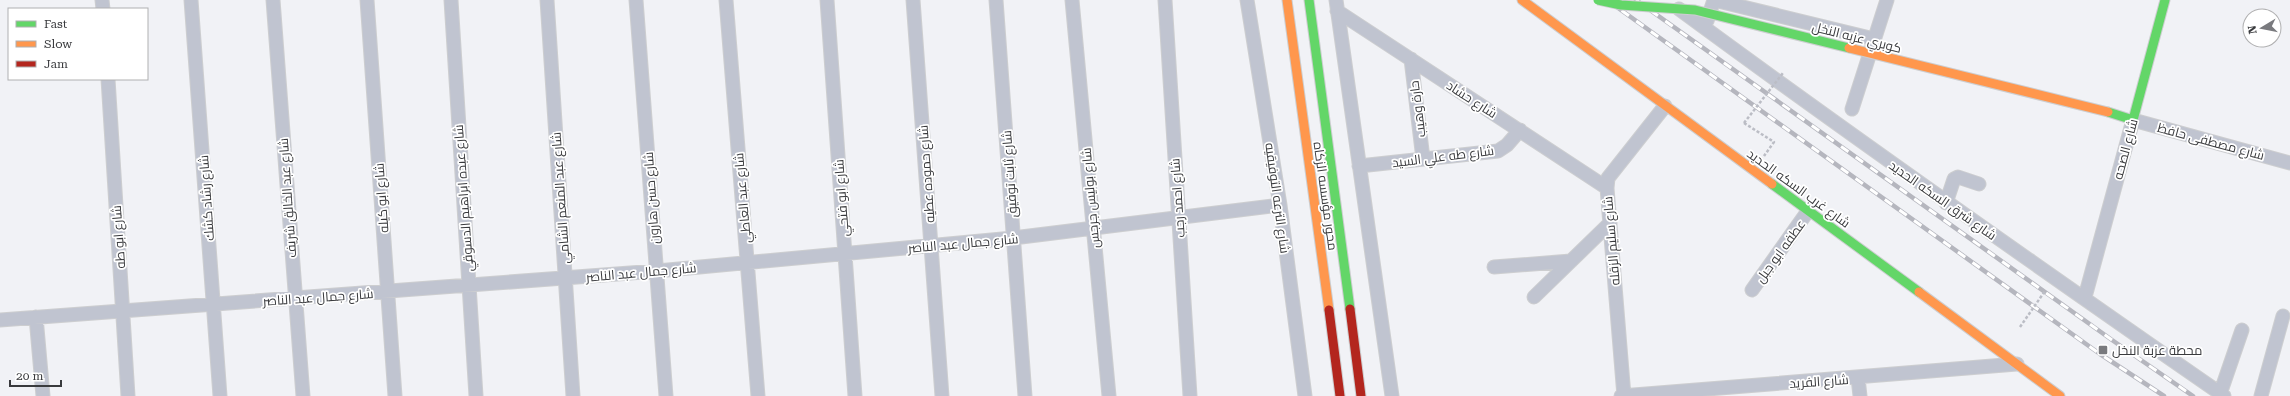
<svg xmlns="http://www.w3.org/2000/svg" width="2290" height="396" font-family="'Roboto Serif',Cairo,serif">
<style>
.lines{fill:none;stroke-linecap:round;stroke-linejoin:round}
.street-casing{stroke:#cdced0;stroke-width:15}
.fast-casing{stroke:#cdced0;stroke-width:11}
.slow-casing{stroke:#cdced0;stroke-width:11}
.jam-casing{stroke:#cdced0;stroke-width:11}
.path{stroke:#bbbdc5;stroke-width:2.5;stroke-dasharray:3 2;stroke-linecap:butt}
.street{stroke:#c0c4d0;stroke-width:13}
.fast{stroke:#63d668;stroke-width:9}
.slow{stroke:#ff974d;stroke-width:9}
.jam{stroke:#b3261e;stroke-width:9}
.rail-casing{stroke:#b5b6be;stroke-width:4.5}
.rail{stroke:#fff;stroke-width:3;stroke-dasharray:9;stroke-linecap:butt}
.fast-bridge-casing{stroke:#cdced0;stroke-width:11;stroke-linecap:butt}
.slow-bridge-casing{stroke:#cdced0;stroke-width:11;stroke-linecap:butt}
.path-bridge{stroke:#bbbdc5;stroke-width:2.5;stroke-dasharray:3 2;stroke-linecap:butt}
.fast-bridge{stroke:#63d668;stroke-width:9}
.slow-bridge{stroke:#ff974d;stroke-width:9}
.poi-dot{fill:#797a7e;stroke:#fff;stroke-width:1.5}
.labels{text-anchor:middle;stroke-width:3.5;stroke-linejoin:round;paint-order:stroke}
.street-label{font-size:13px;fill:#393a3d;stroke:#fff}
.poi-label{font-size:13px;fill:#393a3d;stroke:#fff;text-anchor:start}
</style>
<rect width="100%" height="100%" fill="#f1f2f6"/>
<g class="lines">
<g class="street-casing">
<path id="street" d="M102,0L103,9
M191,0L220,396
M273,0L303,396
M367,0L395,396
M451,0L476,396
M547,0L573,396
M636,0L666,396
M726,0L758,396
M827,0L855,396
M913,0L942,396
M996,0L1025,396
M1072,0L1109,396
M1165,0L1190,396
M1247,0L1280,205L1305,396
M1336,0L1392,396
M1679,9C1858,141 2041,269 2224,396
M1337,11L1607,188
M1707,21L1714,0L1874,39
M1411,59L1423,159
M108,79L128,396
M1852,109L1887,0
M1359,166L1498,151L1507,145L1520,130
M1946,203L1954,179L1958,177L1979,184
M1494,267L1571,261
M1752,290L1808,211
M1534,297L1610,223
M2085,297L2133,120L2290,163
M36,317L43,396
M0,320L657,271L1013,238L1280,205
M1858,378L1860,396
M2220,394L2242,330
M1621,396L2017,364
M1624,396L1607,188L1608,178L1665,106
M2261,396L2283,316"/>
</g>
<g class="fast-casing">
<path id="fast" d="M1309,0L1350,309
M2108,112L2133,120L2165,0
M1772,184L1919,292"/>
</g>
<g class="slow-casing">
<path id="slow" d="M1287,0L1329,310
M1522,0L1772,184
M1919,292L2060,396"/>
</g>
<g class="jam-casing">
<path id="jam" d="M1350,309L1361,396
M1329,310L1340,396"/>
</g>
<path class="path" d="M1744,123L1774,142L1764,156"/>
<use href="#street" class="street"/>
<use href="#fast" class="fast"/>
<use href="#slow" class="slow"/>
<use href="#jam" class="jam"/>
<g class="rail-casing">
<path id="rail" d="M1607,0L2100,354L2164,396
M1636,0L2112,340L2193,396"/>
</g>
<use href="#rail" class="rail"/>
<g class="fast-bridge-casing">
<path id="fast-bridge" d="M1598,0L1621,5L1695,10L1849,48"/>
</g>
<g class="slow-bridge-casing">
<path id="slow-bridge" d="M1849,48L2108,112"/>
</g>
<path class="path-bridge" d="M1744,123L1783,73
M2020,327L2045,291"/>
<use href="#fast-bridge" class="fast-bridge"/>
<use href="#slow-bridge" class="slow-bridge"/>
</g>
<rect class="poi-dot" x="2098" y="345" width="10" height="10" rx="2"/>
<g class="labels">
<g class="street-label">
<text transform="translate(1857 37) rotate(14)" y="5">كوبري عزبه النخل</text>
<text transform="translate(1472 99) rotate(33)" y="5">شارع حشاد</text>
<text transform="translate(1417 109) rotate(-97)" y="5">حارة وهيب</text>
<text transform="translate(2211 141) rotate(15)" y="5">شارع مصطفى حافظ</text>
<text transform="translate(2125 149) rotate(-75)" y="5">شارع الصحه</text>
<text transform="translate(1443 156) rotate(-7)" y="5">شارع طه علي السيد</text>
<text transform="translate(926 174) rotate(-94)" y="5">شارع حموده عطيه</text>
<text transform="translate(1009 174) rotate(-94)" y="5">شارع ثابت توفيق</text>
<text transform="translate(1799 188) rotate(36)" y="5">شارع غرب السكه الحديد</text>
<text transform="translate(1326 196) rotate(82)" y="5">محور مؤسسه الزكاه</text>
<text transform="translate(206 198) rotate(-94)" y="5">شارع رشاد كشك</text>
<text transform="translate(287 198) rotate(-94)" y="5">شارع عبد الخالق شريف</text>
<text transform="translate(381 198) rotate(-94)" y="5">شارع ابو كيله</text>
<text transform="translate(463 198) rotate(-94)" y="5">شارع عبده ابراهيم الدسوقي</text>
<text transform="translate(560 198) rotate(-94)" y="5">شارع عبد المنعم الشامي</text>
<text transform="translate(651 198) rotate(-94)" y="5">شارع حسن هارون</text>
<text transform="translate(742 198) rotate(-95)" y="5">شارع عبد العاطي</text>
<text transform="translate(841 198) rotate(-94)" y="5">شارع ابو فتحي</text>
<text transform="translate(1090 198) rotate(-95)" y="5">شارع بوليس جرجس</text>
<text transform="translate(1177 198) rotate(-94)" y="5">شارع احمد رجب</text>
<text transform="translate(1278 198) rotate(82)" y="5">شارع الترعه التوفيقيه</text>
<text transform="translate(1943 200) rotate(35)" y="5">شارع شرق السكه الحديد</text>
<text transform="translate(118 237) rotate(-94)" y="5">شارع ابو طه</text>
<text transform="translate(1611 241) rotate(-95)" y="5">شارع سليم الزقله</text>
<text transform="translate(963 243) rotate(-5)" y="5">شارع جمال عبد الناصر</text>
<text transform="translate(1780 251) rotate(-54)" y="5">عطفه ابو جبل</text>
<text transform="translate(641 272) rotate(-5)" y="5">شارع جمال عبد الناصر</text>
<text transform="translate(318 297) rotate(-4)" y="5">شارع جمال عبد الناصر</text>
<text transform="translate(1819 381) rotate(-4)" y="5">شارع الفريد</text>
</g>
<g class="poi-label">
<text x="2112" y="355">محطة عزبة النخل</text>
</g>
</g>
<rect x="8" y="8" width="140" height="72" fill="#ffffff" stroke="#b0b0b1"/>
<rect x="16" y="21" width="20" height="6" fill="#63d668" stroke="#b0b0b1"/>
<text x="44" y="28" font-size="12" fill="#393a3d">Fast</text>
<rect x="16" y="41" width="20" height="6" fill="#ff974d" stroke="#b0b0b1"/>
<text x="44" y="48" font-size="12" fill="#393a3d">Slow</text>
<rect x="16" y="61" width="20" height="6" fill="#b3261e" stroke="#b0b0b1"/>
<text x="44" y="68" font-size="12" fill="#393a3d">Jam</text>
<g transform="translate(2262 28) rotate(260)"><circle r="19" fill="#ffffff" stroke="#b0b0b1"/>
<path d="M0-3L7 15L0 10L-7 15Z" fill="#797a7e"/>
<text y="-6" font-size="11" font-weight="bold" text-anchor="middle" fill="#393a3d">N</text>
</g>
<path d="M10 380v6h51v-6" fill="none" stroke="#393a3d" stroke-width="2"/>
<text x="16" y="380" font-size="12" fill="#393a3d" stroke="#ffffff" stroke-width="3" paint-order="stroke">20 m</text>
</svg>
